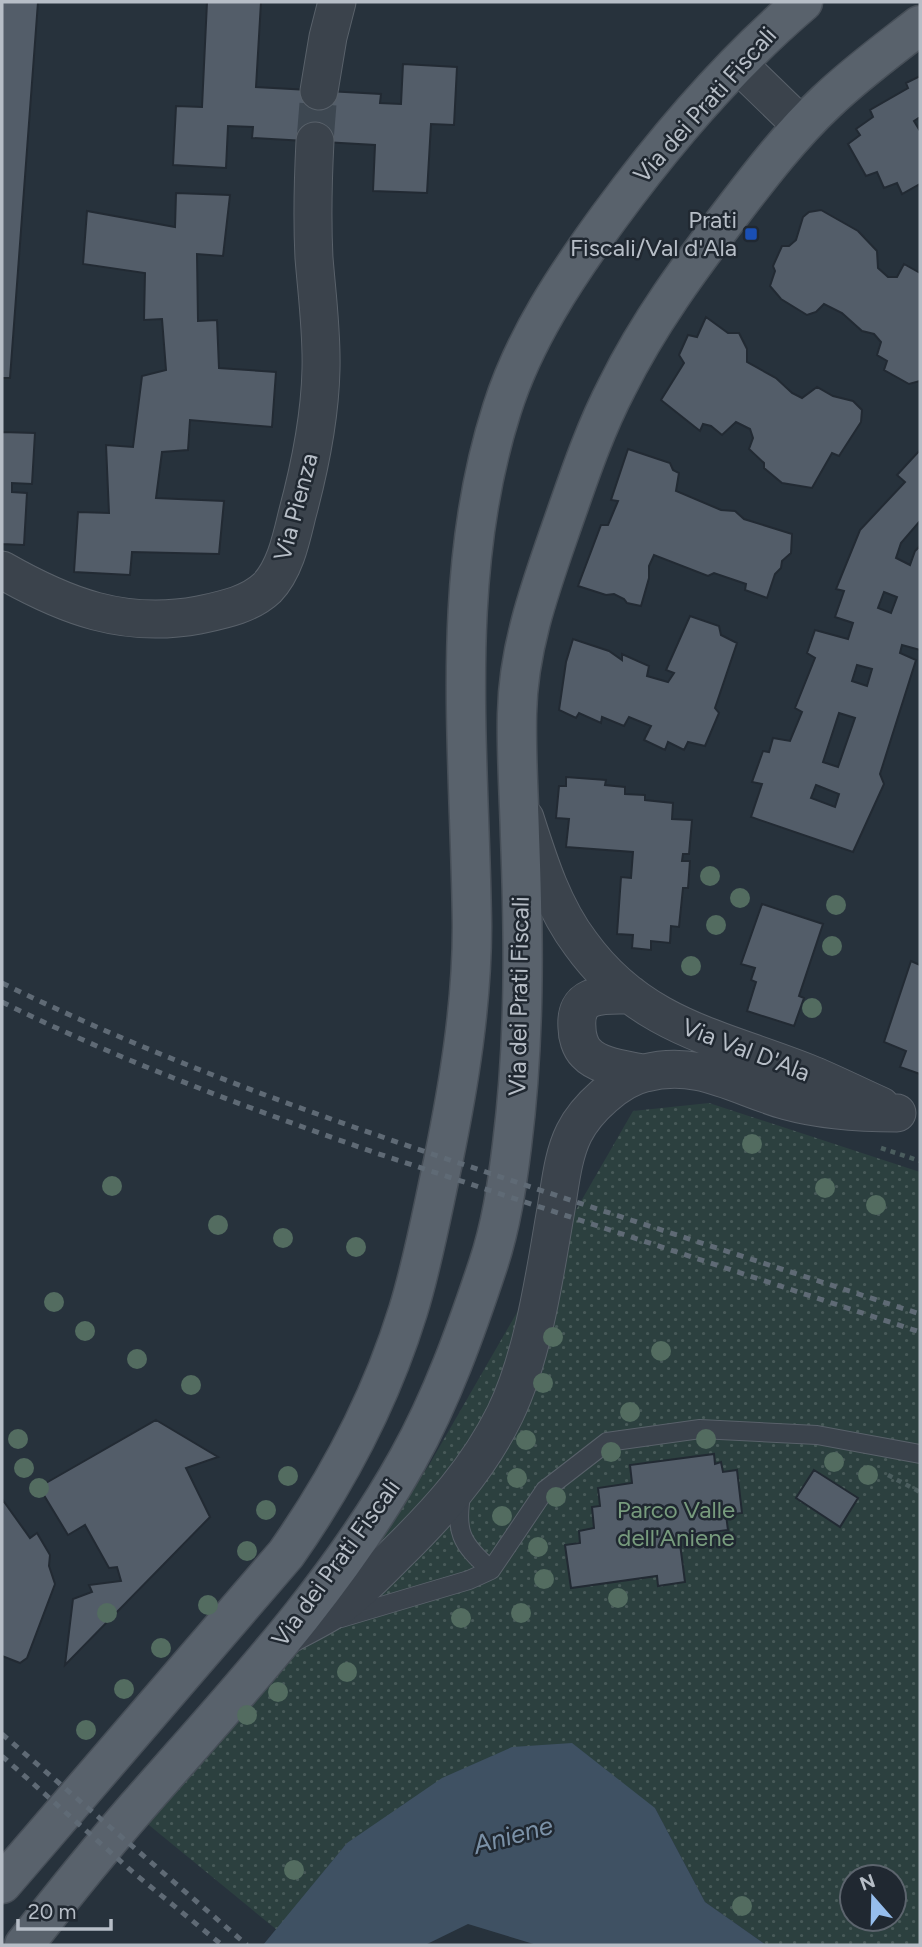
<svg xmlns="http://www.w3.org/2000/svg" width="922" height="1947" font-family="Figtree,sans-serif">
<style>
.park{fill:url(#park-dots);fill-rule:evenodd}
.water{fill:#3f5163}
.building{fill:#535d69;stroke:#222a33;stroke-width:2;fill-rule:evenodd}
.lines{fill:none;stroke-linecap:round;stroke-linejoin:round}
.street-tunnel{stroke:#3d4751;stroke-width:37;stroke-dasharray:37 18;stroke-linecap:butt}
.lane-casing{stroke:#59616a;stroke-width:20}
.street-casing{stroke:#59616a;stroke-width:39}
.primary-casing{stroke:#474f58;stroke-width:41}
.path{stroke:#4b5d5e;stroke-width:4.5;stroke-dasharray:5 5;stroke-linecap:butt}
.lane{stroke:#3b434c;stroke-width:18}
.street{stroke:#3b434c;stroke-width:37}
.primary{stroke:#59626c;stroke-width:38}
.rail{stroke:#5f6a75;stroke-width:5;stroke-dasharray:7 7;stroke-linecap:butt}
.tree{fill:#536c60}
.transit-dot{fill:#1a4fb4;stroke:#202831;stroke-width:2.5}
.labels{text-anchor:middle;stroke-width:5;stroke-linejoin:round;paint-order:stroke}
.street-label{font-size:24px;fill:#b7bec7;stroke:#202831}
.poi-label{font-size:24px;fill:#b7bec7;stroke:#202831;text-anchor:end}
.park-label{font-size:24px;fill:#779b7d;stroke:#202831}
.water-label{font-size:26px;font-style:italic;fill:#7b91a7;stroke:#202831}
</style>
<defs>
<pattern id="park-dots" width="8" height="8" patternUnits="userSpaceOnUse" patternTransform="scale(1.75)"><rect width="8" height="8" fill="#2c403f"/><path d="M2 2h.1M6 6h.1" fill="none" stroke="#485a59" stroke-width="1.8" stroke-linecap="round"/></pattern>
</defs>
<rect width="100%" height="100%" fill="#27323c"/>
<path class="park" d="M709,1103L920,1172V1945H766L705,1902L655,1808L347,1843L277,1930L144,1821L360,1567L429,1465L633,1111ZM852,1877H894V1919H852Z"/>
<path class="water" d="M572,1743L655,1808L705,1902L766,1945H537L468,1924L425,1945H263L347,1843L442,1778L512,1747Z"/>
<path class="building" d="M2,2H38L10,378H2Z
M207,2H261L256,87L381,94L380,103L401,104L403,64L457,67L454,125L431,124L427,193L373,191L375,145L252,138L253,127L228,126L226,168L173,165L176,106L202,107Z
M920,76V117L914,121L920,131V186V184L902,194L897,183L884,188L877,172L866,176L848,144L860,135L856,129L873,117L870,110L908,88L906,83Z
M176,193L230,195L223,256L197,254L198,321L217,320L219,368L276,372L272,427L190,420L188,450L162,452L156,498L224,501L219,554L132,552L130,575L74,572L78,512L109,513L106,445L133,447L142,376L166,370L162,319L144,320L145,273L83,264L87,211L175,227Z
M821,210L858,231L877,251L878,268L888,277H897L904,264L920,273V381L909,384L884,370L887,361L877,355L881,342L874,334L862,331L842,313L824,304L816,312L807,315L781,299L770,286L775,271L773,266L782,246H789L796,240L803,217L809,212Z
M706,317L728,333H739L747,349V362L776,378L792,393L802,398L817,387L833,396L853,401L862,410L861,422L839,456L832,453L812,488L782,483L764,468V463L749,449L753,438L750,429L736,422L722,435L711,426L703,424L700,431L661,400L684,363L679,355L688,335L697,337Z
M2,432L35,433L32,484L12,483V492L27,493L24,545L2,544Z
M628,449L670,463L673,470L679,473L676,491L721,510L735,511L744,519L792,534L791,553L782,561L781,568L775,574L767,598L745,590L746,584L714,573L708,576L654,555L649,566V578L641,606L627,603L624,599L614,594L606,595L578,586L601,525H608L618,501L611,500Z
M920,450V521L901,543L896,558L910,565L915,551L920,546V650L902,645L900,653L916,660L880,774L884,784L853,852L751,817L762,784L752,782L763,751L769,752L773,738L790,741L802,712L795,708L815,658L807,653L815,630L848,639L853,623L835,617L844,591L836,589L860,530L905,482L897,475ZM884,592L897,597L891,613L878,608ZM857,665L872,669L867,686L852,681ZM839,713L855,718L838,767L823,762ZM816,785L839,794L835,807L811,798Z
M690,616L719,626L721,635L737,643L715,708L719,713L705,746L688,742L684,750L668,742L665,750L644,740L651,726L629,717L624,726L602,717L601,723L579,713L576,718L559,710L566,662L573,639L609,651L622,660V654L649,666L647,676L668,682L674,673L666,670Z
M566,777L606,780L605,785L625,787V794L645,795V800L673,803L672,819L692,820L689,854H683L682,861H690L688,888H683L679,927L671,926L670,943L651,941V950L632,948L633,935L617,934L621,877L631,878L633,852L566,847L569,819L556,818L559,786H566Z
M762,904L823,924L799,996L804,998L794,1026L747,1011L756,982L751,980L755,968L741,964Z
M911,961L920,965V1074L900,1067L906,1051L884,1042Z
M156,1420L218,1457L186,1468L210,1517L65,1665L73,1599L92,1592L89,1585L121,1581L117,1567L109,1568L85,1525L68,1535L39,1487Z
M714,1454L715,1464L721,1462L723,1472L737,1470L742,1513L726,1515L728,1530L679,1536L685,1582L658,1586L657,1576L571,1588L565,1545L580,1543L579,1531L594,1528L592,1507L600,1506L598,1488L632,1483L630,1465Z
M814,1470L858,1498L840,1527L796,1498Z
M2,1499L30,1538L37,1533L50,1555L49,1566L55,1584L27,1658L20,1663L2,1656Z"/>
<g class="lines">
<path class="street-tunnel" d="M315,141L319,91"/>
<g class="lane-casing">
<path id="lane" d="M491,1570L545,1490L607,1442L700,1429L817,1435L920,1454
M341,1618L469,1580L491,1570C461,1544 454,1531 462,1491"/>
</g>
<g class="street-casing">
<path id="street" d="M738,64L802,126
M319,91L328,37L337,2
M2,570C65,606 124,629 199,615C222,610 249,605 267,588C285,569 291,540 297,515C310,467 320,419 321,369C322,332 317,295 314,258C312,219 313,180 315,141
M525,818C539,862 553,907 581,944C641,1027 720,1038 808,1073C833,1083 856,1095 881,1106
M631,995C605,995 574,991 577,1028C577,1036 580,1047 586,1053C599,1067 624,1069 642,1073
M286,1636C304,1626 324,1617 341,1605C361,1590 378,1572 395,1555C439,1512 478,1469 505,1414C533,1356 544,1279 555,1215C560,1188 562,1157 574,1133C586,1109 618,1079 645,1073C699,1059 737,1087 787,1101C823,1111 859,1113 897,1113"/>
</g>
<g class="primary-casing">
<path id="primary" d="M2,1884L286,1554C338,1480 381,1398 408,1311C423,1263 432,1212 443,1162C459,1084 472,1005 472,926C470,753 448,577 502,409C524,339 566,276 609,217C666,139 729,65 803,2
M24,1945C60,1899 97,1853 136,1808C233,1697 336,1589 408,1459C442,1398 466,1331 488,1265C501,1226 507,1186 512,1145C525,1042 524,940 520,836C519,795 516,755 517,714C518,650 539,591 560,531C577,483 593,433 617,387C648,324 690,267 732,212C761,174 791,135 826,102C855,74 888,50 920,25"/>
</g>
<path class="path" d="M881,1148L920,1161
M888,1475L920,1492"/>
<use href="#lane" class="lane"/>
<use href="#street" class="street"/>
<use href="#primary" class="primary"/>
<path class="rail" d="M2,983C159,1060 323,1118 489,1173C632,1221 776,1267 920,1314
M2,1002C123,1062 248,1108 376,1153L920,1332
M2,1734L247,1945
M2,1756L135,1874L222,1945"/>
</g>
<g class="tree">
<circle cx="710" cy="876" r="10"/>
<circle cx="740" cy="898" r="10"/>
<circle cx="836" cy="905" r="10"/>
<circle cx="716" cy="925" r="10"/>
<circle cx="832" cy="946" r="10"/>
<circle cx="691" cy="966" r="10"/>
<circle cx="812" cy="1008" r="10"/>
<circle cx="752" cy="1144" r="10"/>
<circle cx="112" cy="1186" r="10"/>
<circle cx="825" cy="1188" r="10"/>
<circle cx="876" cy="1205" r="10"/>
<circle cx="218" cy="1225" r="10"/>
<circle cx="283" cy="1238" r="10"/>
<circle cx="356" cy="1247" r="10"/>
<circle cx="54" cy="1302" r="10"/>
<circle cx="85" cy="1331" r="10"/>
<circle cx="553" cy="1337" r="10"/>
<circle cx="661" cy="1351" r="10"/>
<circle cx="137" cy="1359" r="10"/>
<circle cx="543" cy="1383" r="10"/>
<circle cx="191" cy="1385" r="10"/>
<circle cx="630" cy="1412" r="10"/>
<circle cx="18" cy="1439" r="10"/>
<circle cx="706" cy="1439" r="10"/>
<circle cx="526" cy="1440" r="10"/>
<circle cx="611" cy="1452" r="10"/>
<circle cx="834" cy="1462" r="10"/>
<circle cx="24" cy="1468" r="10"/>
<circle cx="868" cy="1475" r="10"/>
<circle cx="288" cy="1476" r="10"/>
<circle cx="517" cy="1478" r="10"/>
<circle cx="39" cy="1488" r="10"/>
<circle cx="556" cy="1497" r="10"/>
<circle cx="266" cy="1510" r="10"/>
<circle cx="502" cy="1516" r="10"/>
<circle cx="538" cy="1547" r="10"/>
<circle cx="247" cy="1551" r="10"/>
<circle cx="544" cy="1579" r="10"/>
<circle cx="618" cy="1598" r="10"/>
<circle cx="208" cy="1605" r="10"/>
<circle cx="107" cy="1613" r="10"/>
<circle cx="521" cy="1613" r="10"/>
<circle cx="461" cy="1618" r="10"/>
<circle cx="161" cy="1648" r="10"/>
<circle cx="347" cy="1672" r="10"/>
<circle cx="124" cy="1689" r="10"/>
<circle cx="278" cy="1692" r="10"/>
<circle cx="247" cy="1715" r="10"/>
<circle cx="86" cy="1730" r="10"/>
<circle cx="294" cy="1870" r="10"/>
<circle cx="742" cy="1906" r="10"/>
</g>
<rect class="transit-dot" x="744" y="227" width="14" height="14" rx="3.5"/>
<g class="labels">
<g class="street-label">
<text transform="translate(705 105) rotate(-48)" y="8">Via dei Prati Fiscali</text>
<text transform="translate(296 507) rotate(-75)" y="8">Via Pienza</text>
<text transform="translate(519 996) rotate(-89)" y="8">Via dei Prati Fiscali</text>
<text transform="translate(746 1050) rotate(21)" y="8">Via Val D'Ala</text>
<text transform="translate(336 1563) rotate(-54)" y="8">Via dei Prati Fiscali</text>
</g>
<g class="poi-label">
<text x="737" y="228">Prati<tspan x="737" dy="28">Fiscali/Val d'Ala</tspan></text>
</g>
<g class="park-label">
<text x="676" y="1518">Parco Valle<tspan x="676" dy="28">dell'Aniene</tspan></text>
</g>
<g class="water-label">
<text transform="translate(513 1835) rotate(-15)" y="9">Aniene</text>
</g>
</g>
<rect width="922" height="1947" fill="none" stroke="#b7bec7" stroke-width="7"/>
<g transform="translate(873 1898) rotate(340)"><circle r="33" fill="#202831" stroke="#5c646d" stroke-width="2"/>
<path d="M0-5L12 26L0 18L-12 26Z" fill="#96beed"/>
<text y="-10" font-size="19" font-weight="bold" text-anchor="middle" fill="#b7bec7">N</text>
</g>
<path d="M18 1919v10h93v-10" fill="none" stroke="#b7bec7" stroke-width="3.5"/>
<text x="28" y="1919" font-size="21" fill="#b7bec7" stroke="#202831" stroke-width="5" paint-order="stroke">20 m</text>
</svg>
